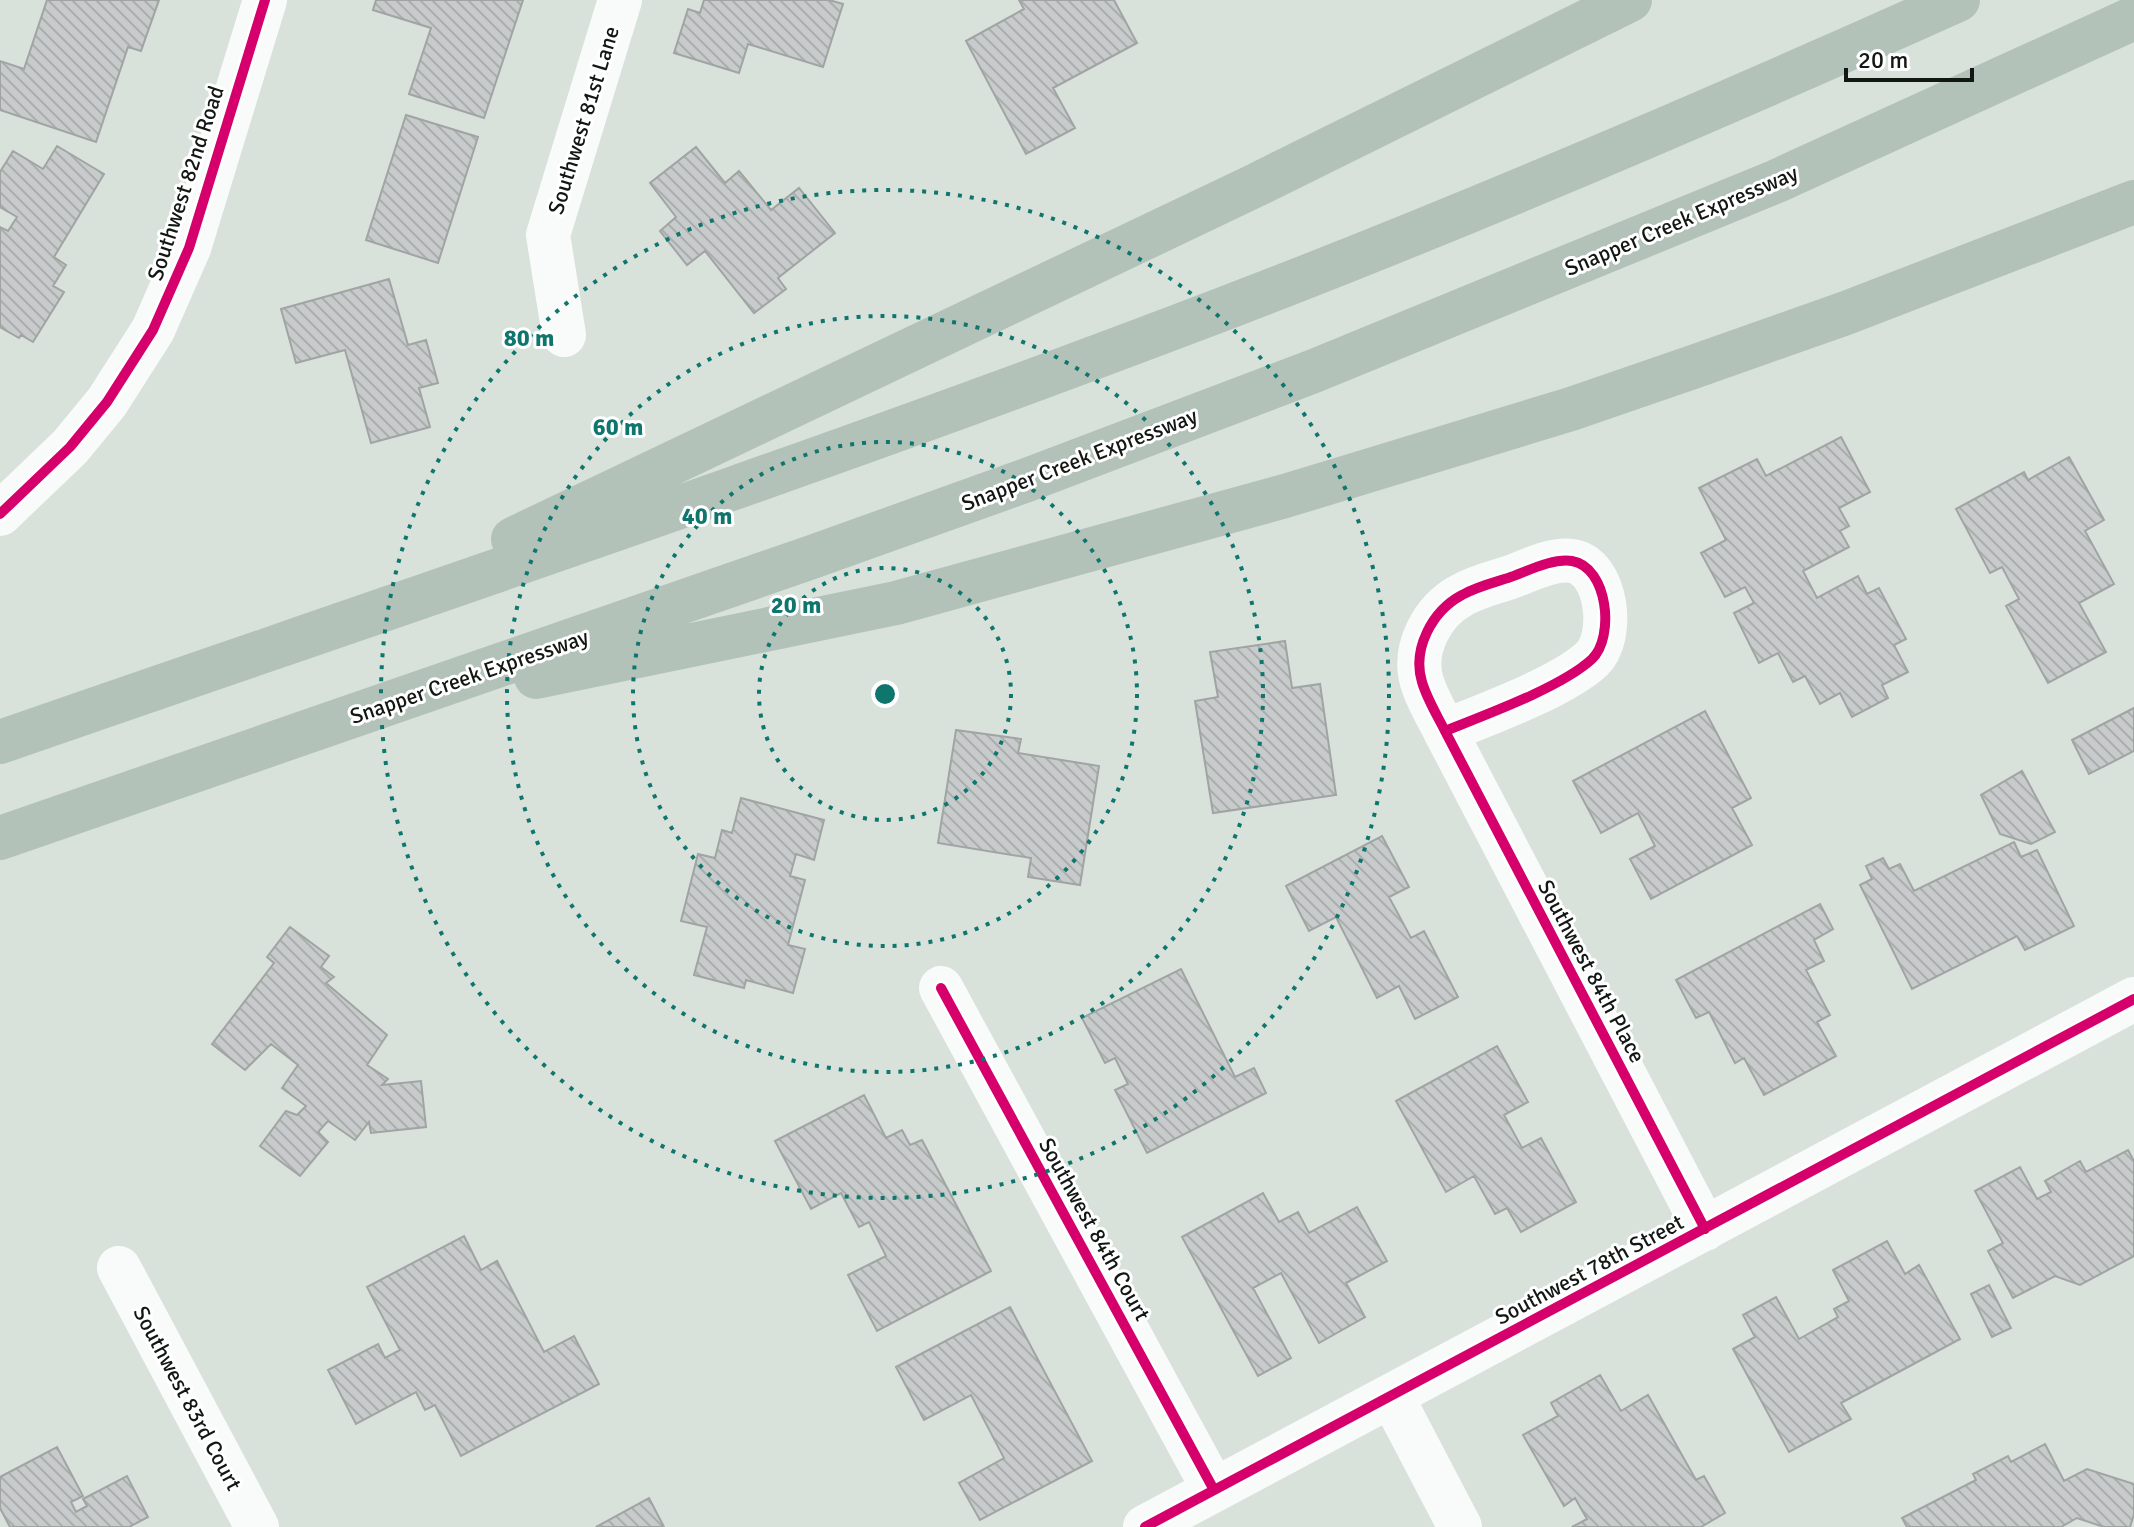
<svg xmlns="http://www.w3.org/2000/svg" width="2134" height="1527" font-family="Signika,sans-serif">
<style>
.building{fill:url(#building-back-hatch);stroke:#a0a4a3;stroke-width:2}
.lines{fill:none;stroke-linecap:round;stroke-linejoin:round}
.street{stroke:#f9fbfa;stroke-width:44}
.secondary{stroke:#f9fbfa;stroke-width:44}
.highway{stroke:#b3c2b9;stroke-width:44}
.cycleway-casing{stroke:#fff;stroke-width:15}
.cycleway{stroke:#d6006c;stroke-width:10}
.ring{fill:none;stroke:#0f766e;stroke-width:4;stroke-dasharray:4 8}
.labels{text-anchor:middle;stroke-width:6;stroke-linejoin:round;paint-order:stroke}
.street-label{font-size:22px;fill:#121714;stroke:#fff}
.centre{fill:#0f766e;stroke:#fff;stroke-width:4}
.ring-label{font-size:24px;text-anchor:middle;font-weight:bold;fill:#0f766e;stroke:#fff;stroke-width:6;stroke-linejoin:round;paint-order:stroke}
</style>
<defs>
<pattern id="building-back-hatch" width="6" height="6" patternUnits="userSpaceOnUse" patternTransform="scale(2)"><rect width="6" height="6" fill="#c8cbcb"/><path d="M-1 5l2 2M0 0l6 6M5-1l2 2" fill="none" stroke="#abaead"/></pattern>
</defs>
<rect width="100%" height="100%" fill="#d8e2db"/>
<path class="building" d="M47,0H159L141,51L128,47L96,142L0,110V61L24,69Z
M376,0H523L484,118L409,94L431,28L373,10Z
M704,0H829L843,4L823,67L748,44L739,73L674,53L688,9L700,13Z
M1019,0H1114L1137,43L1053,88L1075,128L1026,154L966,41L1024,9Z
M406,115L478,137L438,263L366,240Z
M57,146L104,174L54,257L66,265L53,286L64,292L33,342L21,335L19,338L0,327V227L8,231L17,217L0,207V172L13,151L43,169Z
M696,147L725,183L739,171L771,210L799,188L835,233L778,278L786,289L754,313L705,251L687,265L660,231L676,217L650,183Z
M389,279L408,345L426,340L438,383L419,388L430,427L371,443L345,350L296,363L281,309Z
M1841,437L1870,492L1839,508L1849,526L1840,531L1849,547L1803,571L1817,598L1858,576L1867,594L1879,588L1906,639L1894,645L1908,672L1882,685L1888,698L1852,717L1840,693L1820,704L1805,676L1793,682L1778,653L1759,663L1734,613L1754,603L1745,587L1725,597L1701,553L1726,540L1699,488L1757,459L1766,476Z
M2069,457L2104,520L2085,531L2114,584L2079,603L2106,652L2048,683L2006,606L2019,599L2002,567L1990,573L1956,509L2024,472L2028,480Z
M1285,641L1292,688L1320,684L1336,795L1213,813L1195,701L1218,697L1210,652Z
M2134,708V751L2089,774L2072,740Z
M1705,711L1751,798L1732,808L1752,845L1651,899L1630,859L1655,846L1638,813L1601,833L1573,781Z
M956,730L1021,739L1018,753L1099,766L1080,885L1028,877L1031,858L938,843Z
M2022,771L2055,832L2031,844L2000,834L1981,795Z
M741,798L824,820L814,860L796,854L790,876L805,880L788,945L805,949L793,993L746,980L744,988L694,975L707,927L681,921L698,854L715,858L722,830L732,833Z
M1382,836L1409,887L1389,897L1411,938L1424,931L1458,997L1415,1019L1399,986L1377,998L1336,917L1309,931L1286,886Z
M2014,842L2021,857L2037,850L2074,926L2025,950L2017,936L1912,989L1860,885L1872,879L1866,866L1883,858L1889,869L1900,864L1914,891Z
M1820,904L1833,929L1814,940L1824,961L1806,970L1830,1015L1817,1022L1836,1056L1764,1095L1744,1058L1735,1063L1709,1012L1696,1018L1676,980Z
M290,927L329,956L321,967L334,977L326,983L387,1035L367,1065L388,1079L382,1085L421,1081L426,1127L371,1133L369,1122L355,1140L328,1121L318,1132L328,1142L300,1176L260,1146L286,1111L297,1115L306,1106L282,1088L298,1065L271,1044L245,1070L212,1044L274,963L267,957Z
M1181,969L1235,1077L1254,1068L1266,1093L1147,1153L1115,1090L1128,1084L1115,1058L1105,1063L1082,1018Z
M1497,1046L1528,1102L1504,1115L1522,1148L1541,1138L1576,1202L1521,1232L1507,1208L1495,1214L1474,1176L1446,1192L1396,1101Z
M864,1095L886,1138L902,1130L910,1145L922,1140L991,1271L877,1331L848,1275L886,1256L869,1222L859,1227L841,1193L811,1209L775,1141Z
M2128,1150L2134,1161V1256L2080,1285L2055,1276L2013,1298L1988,1251L2003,1243L1975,1191L2020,1167L2037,1199L2051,1192L2045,1181L2080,1161L2086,1172Z
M1263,1193L1279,1222L1298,1212L1309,1233L1357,1207L1387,1261L1346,1283L1365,1317L1319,1343L1281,1273L1253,1288L1291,1358L1258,1376L1182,1237Z
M464,1236L481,1270L497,1261L544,1352L574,1336L599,1384L461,1456L435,1405L425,1410L416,1392L356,1424L328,1370L378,1344L385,1358L400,1350L367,1287Z
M1887,1241L1905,1274L1919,1265L1960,1339L1841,1403L1851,1419L1789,1452L1733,1349L1755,1337L1743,1315L1776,1297L1799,1339L1838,1317L1834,1309L1849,1301L1833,1270Z
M1989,1285L2011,1328L1992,1337L1971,1294Z
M1010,1307L1092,1461L980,1520L959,1483L1004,1458L971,1395L924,1420L896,1367Z
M1600,1375L1621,1411L1648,1395L1696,1480L1704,1476L1725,1513L1701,1527H1572L1587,1519L1575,1498L1564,1506L1523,1435L1558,1416L1551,1403Z
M2045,1444L2064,1481L2087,1469L2134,1484V1514L2130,1527H2104L2077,1518L2061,1527H1907L1902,1518L1976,1480L1973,1474L2008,1456L2011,1462Z
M57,1447L83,1496L71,1502L76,1512L87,1506L83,1499L127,1476L148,1517L129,1527H10L0,1508V1477Z
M649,1498L664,1527H596Z"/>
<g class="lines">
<path class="street" d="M564,335L548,235L620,0
M1445,731C1437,715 1427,699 1422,682C1412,649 1432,611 1462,595C1476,587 1492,583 1508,578C1526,572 1551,558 1572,561C1608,567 1615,637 1592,659C1562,687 1485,715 1445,731L1705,1229
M941,988L1214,1490
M119,1268L257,1527
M1392,1397L1460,1527
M1145,1527L2134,999"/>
<path class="secondary" d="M0,514L70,447L107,402L153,330L189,248L265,0"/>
<path class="highway" d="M513,539L1252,187L1630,0
M536,677L896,603L1285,496L1571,409L1693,367L1846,313L2134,202
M0,742C395,605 791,473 1181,325C1444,226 1702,115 1958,0
M0,838L812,557L1027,480L1314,371L1777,181L2134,18"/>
<g class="cycleway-casing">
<path id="cycleway" d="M0,514L70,447L107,402L153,330L189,248L265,0
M1445,731C1437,715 1427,699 1422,682C1412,649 1432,611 1462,595C1476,587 1492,583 1508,578C1526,572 1551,558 1572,561C1608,567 1615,637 1592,659C1562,687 1485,715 1445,731L1705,1229
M941,988L1214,1490
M1145,1527L2134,999"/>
</g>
<use href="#cycleway" class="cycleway"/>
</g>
<g class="ring">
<circle cx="885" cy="694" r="126"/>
<circle cx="885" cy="694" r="252"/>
<circle cx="885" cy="694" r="378"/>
<circle cx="885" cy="694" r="504"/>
</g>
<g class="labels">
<g class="street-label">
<text transform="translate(583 120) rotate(-73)" y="8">Southwest 81st Lane</text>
<text transform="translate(185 183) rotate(-72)" y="8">Southwest 82nd Road</text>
<text transform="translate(1681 220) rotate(-23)" y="8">Snapper Creek Expressway</text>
<text transform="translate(1079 459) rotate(-21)" y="8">Snapper Creek Expressway</text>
<text transform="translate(469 676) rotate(-19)" y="8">Snapper Creek Expressway</text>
<text transform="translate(1592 971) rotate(62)" y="8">Southwest 84th Place</text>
<text transform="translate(1095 1229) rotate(61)" y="8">Southwest 84th Court</text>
<text transform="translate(1589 1269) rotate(-28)" y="8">Southwest 78th Street</text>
<text transform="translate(188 1398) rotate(62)" y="8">Southwest 83rd Court</text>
</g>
</g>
<circle cx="885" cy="694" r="12" class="centre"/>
<g class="ring-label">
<text x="529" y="346">80 m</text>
<text x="618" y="435">60 m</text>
<text x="707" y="524">40 m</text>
<text x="796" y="613">20 m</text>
</g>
<path d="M1846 68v12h126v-12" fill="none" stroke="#121714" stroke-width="4"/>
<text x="1858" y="68" font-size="24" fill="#121714" stroke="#ffffff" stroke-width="6" paint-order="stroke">20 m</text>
</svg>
